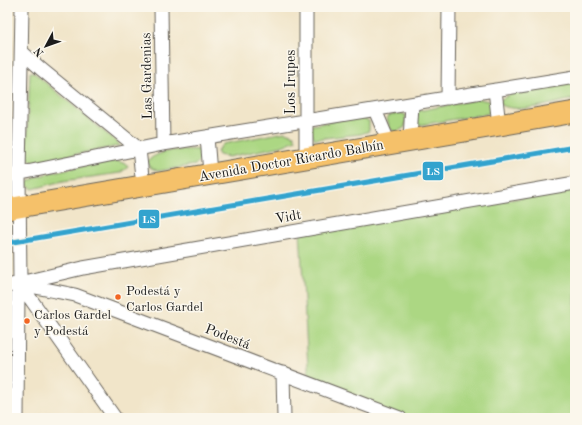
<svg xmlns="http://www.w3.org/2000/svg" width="582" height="425" font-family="'Old Standard TT',serif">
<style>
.green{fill:#acd783;stroke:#647a50}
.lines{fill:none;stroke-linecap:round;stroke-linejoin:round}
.minor-casing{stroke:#676259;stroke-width:15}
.primary-casing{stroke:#676259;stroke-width:23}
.minor{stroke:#fff;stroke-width:13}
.primary{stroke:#f5c16b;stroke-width:21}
.rail-1-casing{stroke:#fbf7ec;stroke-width:8}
.rail-1{stroke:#33a3ce;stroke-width:5}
.bus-dot{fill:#f26522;stroke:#fbf7ec;stroke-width:1.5}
.labels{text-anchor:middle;stroke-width:3;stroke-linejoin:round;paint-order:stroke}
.bus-label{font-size:13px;fill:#1c1c1c;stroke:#fbf7ec;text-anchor:start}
.street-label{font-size:14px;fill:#1c1c1c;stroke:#fbf7ec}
.line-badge{stroke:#fbf7ec;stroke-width:1.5}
.badge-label{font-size:11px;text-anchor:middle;font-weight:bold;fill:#fff}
</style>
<rect width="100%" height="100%" fill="#fbf7ec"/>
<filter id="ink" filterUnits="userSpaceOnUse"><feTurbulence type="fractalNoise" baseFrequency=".025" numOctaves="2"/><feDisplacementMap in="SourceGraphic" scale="8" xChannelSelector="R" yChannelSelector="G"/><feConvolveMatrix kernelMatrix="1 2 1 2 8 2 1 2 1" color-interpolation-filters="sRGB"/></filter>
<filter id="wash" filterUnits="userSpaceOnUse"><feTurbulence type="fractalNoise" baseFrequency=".012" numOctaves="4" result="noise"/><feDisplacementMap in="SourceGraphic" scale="16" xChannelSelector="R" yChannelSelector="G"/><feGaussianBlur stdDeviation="0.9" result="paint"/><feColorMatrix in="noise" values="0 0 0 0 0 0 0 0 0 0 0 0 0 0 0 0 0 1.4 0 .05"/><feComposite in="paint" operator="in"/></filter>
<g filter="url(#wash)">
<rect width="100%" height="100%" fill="#f1e5c9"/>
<path class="green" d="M30,72H33L119,144V146L33,162L26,156Z
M575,81V99H573C554,103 519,114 501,105L500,100L514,92Z
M479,99L489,101L494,105L491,112L486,114L420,125L415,122L418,111Z
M400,113L406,115L405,127L397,132L390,129L387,118L390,115Z
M349,118H362L369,121V131L361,134L315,139L308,126Z
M285,132L294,135L296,140L282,146L228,157L219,155L217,151L223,144Z
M200,150V160L195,165L158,171L149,167L148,161C160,149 183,149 200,150Z
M117,161L126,164L128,167L120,173L63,181L33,189L27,186V183C38,171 98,164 117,161Z
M575,190V418H400L309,384L300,231Z"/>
</g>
<g filter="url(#ink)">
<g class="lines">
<g class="minor-casing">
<path id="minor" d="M161,7L163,144
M22,52L41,69L139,149L143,186
M495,90L499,125
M448,98L449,7
M375,110L389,143
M207,137L210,173
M410,140L412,104
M306,157V7
M7,176L163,144L575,77
M20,284L115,418
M25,285L75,295L400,418
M7,286L83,268L575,183
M283,373L284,418
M17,418L18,289L20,284L19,174L22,7"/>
</g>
<g class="primary-casing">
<path id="primary" d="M7,209L575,112"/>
</g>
<use href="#minor" class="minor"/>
<use href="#primary" class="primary"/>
<g class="rail-1-casing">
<path id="rail-1" d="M7,243L575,147"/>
</g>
<use href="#rail-1" class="rail-1"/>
</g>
</g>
<g class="bus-dot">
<circle cx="118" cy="297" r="3.5"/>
<circle cx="27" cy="321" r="3.5"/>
</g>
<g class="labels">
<g class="bus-label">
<text x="126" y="295">Podestá y<tspan x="126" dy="16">Carlos Gardel</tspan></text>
<text x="34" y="319">Carlos Gardel<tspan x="34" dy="16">y Podestá</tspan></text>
</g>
<g class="street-label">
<text transform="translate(146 76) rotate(-91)" y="5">Las Gardenias</text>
<text transform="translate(290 82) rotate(-90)" y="5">Los Irupes</text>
<text transform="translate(291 160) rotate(-10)" y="5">Avenida Doctor Ricardo Balbín</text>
<text transform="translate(288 216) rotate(-10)" y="5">Vidt</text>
<text transform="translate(228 336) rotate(21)" y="5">Podestá</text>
</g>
</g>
<g class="line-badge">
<rect x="422" y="161" width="22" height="20" rx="4" fill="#33a3ce"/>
<rect x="138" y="209" width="22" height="20" rx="4" fill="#33a3ce"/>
</g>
<g class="badge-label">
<text x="433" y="175">LS</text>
<text x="149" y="223">LS</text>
</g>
<rect width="582" height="425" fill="none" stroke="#fbf7ec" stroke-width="24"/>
<g transform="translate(46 46) rotate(229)" stroke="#fbf7ec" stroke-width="3" paint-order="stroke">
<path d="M0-3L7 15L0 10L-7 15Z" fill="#1c1c1c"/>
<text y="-6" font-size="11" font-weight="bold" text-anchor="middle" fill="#1c1c1c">N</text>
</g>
</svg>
